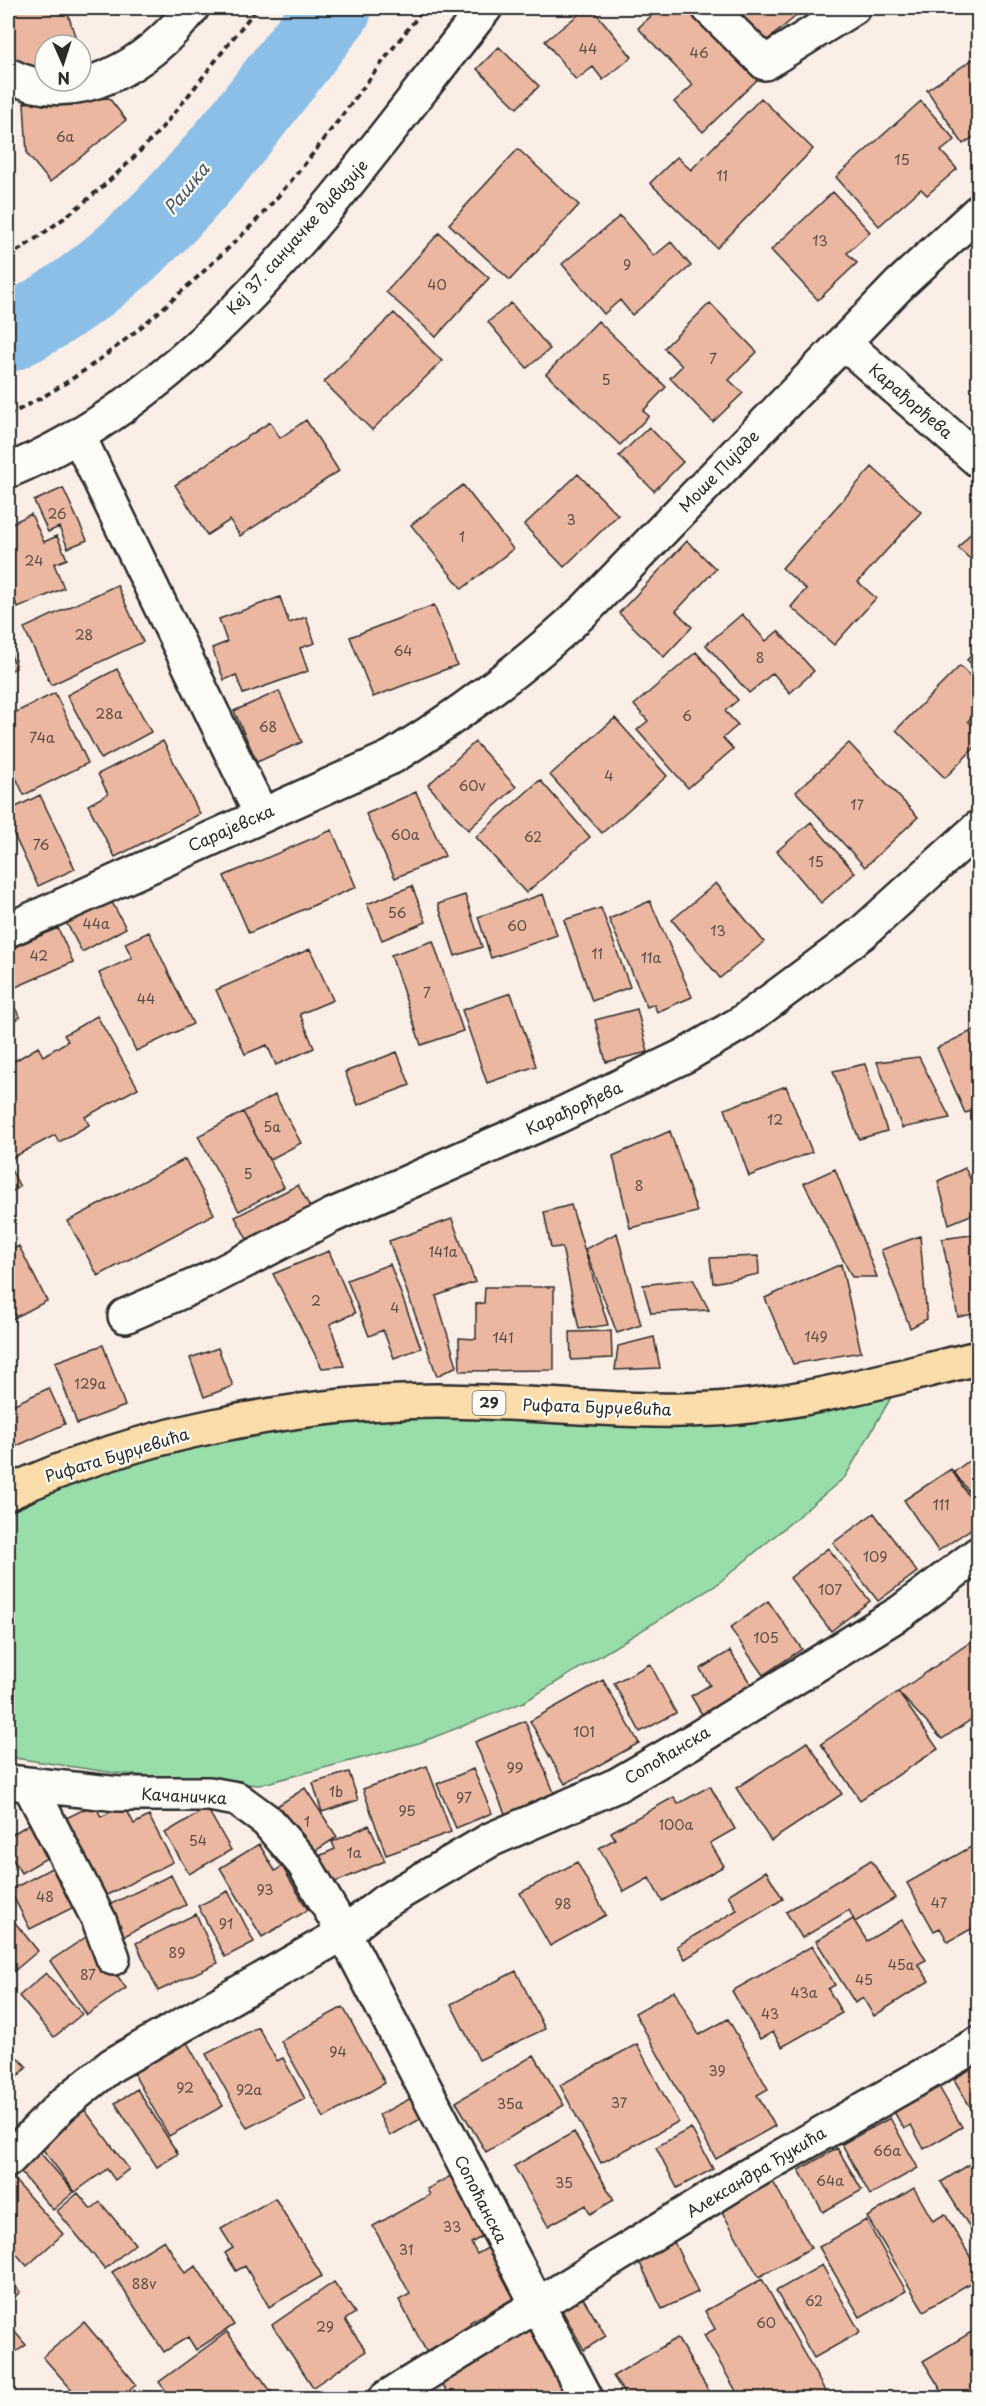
<svg xmlns="http://www.w3.org/2000/svg" width="986" height="2406" font-family="'Playpen Sans',sans-serif">
<style>
.green{fill:#99deaa;stroke:#62846a;stroke-width:1.5}
.lines{fill:none;stroke-linecap:round;stroke-linejoin:round}
.river{stroke:#8bbfe8;stroke-width:76}
.building{fill:#ecb7a0;stroke:#2b2b2b;stroke-width:1.5}
.minor-casing{stroke:#2b2b2b;stroke-width:38}
.major-casing{stroke:#2b2b2b;stroke-width:38}
.path{stroke:#2b2b2b;stroke-width:4;stroke-dasharray:6 4.5;stroke-linecap:butt}
.minor{stroke:#fdfcf7;stroke-width:33}
.major{stroke:#fbddab;stroke-width:33}
.labels{text-anchor:middle;stroke-width:4.5;stroke-linejoin:round;paint-order:stroke}
.number-label{font-size:14px;fill:#5b4e48}
.shield{fill:#fdfcf7;stroke:#6a6a68;stroke-width:1.5}
.shield-label{font-size:15px;font-weight:bold;fill:#2b2b2b}
.street-label{font-size:16px;fill:#2b2b2b;stroke:#fdfcf7}
.water-label{font-size:18px;font-style:italic;fill:#485764;stroke:#fdfcf7}
</style>
<rect width="100%" height="100%" fill="#faeee6"/>
<filter id="ink" filterUnits="userSpaceOnUse"><feTurbulence type="fractalNoise" baseFrequency=".0167" numOctaves="2"/><feDisplacementMap in="SourceGraphic" scale="12" xChannelSelector="R" yChannelSelector="G"/><feConvolveMatrix kernelMatrix="1 2 1 2 8 2 1 2 1" color-interpolation-filters="sRGB"/></filter>
<g filter="url(#ink)">
<path class="green" d="M904,1375L845,1477L715,1586L524,1702L419,1743L259,1785L115,1773L8,1757V1493L235,1423L617,1410Z"/>
<g class="lines">
<path class="river" d="M8,334C149,266 240,128 334,8"/>
</g>
<path class="building" d="M8,8H66L78,45H45V68L32,73L8,59Z
M587,8H592L632,57L603,80L593,67L576,80L545,41Z
M660,8H691L759,78L703,132L674,102L693,85L638,28Z
M724,8H799L802,11L758,48Z
M967,8H978V23Z
M499,47L539,86L517,108L477,69Z
M978,56V134L963,144L927,90Z
M109,98L126,120L50,182L27,154L24,103Z
M761,98L813,149L717,248L650,183L677,157L691,170Z
M921,101L955,140L941,151L957,169L927,195L921,189L879,226L836,177Z
M518,149L579,205L510,280L449,224Z
M833,192L870,232L847,253L857,263L818,300L771,250Z
M620,216L654,256L671,242L691,266L632,315L620,300L604,314L562,264Z
M439,233L489,278L436,337L386,292Z
M511,303L550,349L527,368L488,322Z
M710,303L757,352L729,380L743,393L713,422L670,378L682,366L664,348Z
M394,313L442,361L372,430L324,382Z
M598,321L666,387L643,411L649,416L620,445L546,374Z
M306,420L339,471L240,536L230,520L207,535L175,485L270,422L280,438Z
M649,427L683,462L654,491L619,456Z
M872,467L921,512L858,582L876,598L834,645L791,607L806,589L782,568Z
M578,474L618,515L564,567L524,525Z
M463,485L513,549L462,589L411,525Z
M63,488L87,540L68,548L59,527L48,532L34,501Z
M31,514L44,542L57,536L67,559L54,564L64,588L18,608L8,585V525Z
M978,524V566L958,548Z
M687,541L716,569L676,611L692,627L664,657L619,613Z
M117,585L143,642L51,685L24,628Z
M280,597L289,623L306,617L315,643L300,648L308,671L243,694L236,675L224,680L212,648L227,642L219,619Z
M434,605L457,665L373,697L350,637Z
M742,614L766,641L778,631L814,671L790,693L773,673L749,693L706,645Z
M8,647L16,668L8,672Z
M978,648V670L967,660Z
M696,652L738,700L725,711L738,725L723,738L733,749L688,788L637,730L648,721L634,705Z
M960,666L978,684V710L968,721L978,731V744L945,778L896,730Z
M117,669L151,732L101,759L67,695Z
M279,691L302,742L257,762L234,711Z
M55,693L88,763L24,795L8,760V716Z
M615,718L667,776L602,833L550,775Z
M163,741L200,814L115,857L88,805L108,794L98,774Z
M475,742L516,787L468,830L428,785Z
M849,743L918,817L865,867L796,792Z
M540,780L590,837L526,893L476,837Z
M416,792L445,856L395,878L366,814Z
M40,795L75,869L38,886L8,822V811Z
M811,822L855,873L821,903L777,851Z
M332,830L356,887L249,933L224,876Z
M716,883L764,942L720,978L672,920Z
M412,886L426,922L382,940L367,904Z
M543,894L557,935L491,958L478,917Z
M465,895L482,947L455,956L438,904Z
M109,897L126,928L82,952L65,920Z
M650,901L692,997L657,1012L654,1004L647,1007L609,919Z
M601,908L630,987L592,1001L564,920Z
M58,928L73,962L16,987L8,969V950Z
M149,932L193,1024L136,1051L99,973L132,958L125,943Z
M433,941L463,1031L421,1045L391,955Z
M310,949L333,1000L300,1014L314,1048L276,1065L267,1045L245,1054L216,990Z
M511,993L536,1066L487,1083L462,1010Z
M8,996L20,1017L8,1024Z
M637,1009L648,1052L606,1062L595,1020Z
M97,1016L138,1088L85,1117L89,1125L59,1142L55,1135L8,1160V1065L38,1047L43,1056L68,1041L64,1035Z
M978,1028V1109L965,1113L937,1048Z
M397,1052L410,1085L358,1105L345,1072Z
M919,1057L950,1118L902,1128L877,1062Z
M865,1064L887,1131L859,1139L833,1071Z
M786,1086L812,1152L749,1176L725,1109Z
M275,1095L301,1143L269,1160L243,1112Z
M243,1112L284,1187L239,1211L198,1136Z
M670,1131L697,1212L630,1228L613,1156Z
M978,1147V1167L970,1150Z
M185,1159L214,1214L98,1276L68,1221Z
M8,1164L20,1187L8,1194Z
M965,1168L978,1195V1212L949,1224L938,1181Z
M835,1169L877,1277H852L804,1183Z
M298,1185L310,1207L247,1239L235,1217Z
M571,1205L590,1268L608,1325L579,1329L562,1247L551,1248L544,1212Z
M452,1219L475,1282L436,1296L457,1366L437,1376L389,1241Z
M617,1233L641,1325L617,1333L585,1249Z
M978,1234V1313L958,1317L942,1239Z
M920,1236L927,1319L910,1328L881,1250Z
M19,1246L47,1301L8,1321V1252Z
M329,1251L355,1313L330,1324L344,1366L322,1368L273,1274Z
M758,1256L759,1274L713,1283L710,1258Z
M390,1264L421,1348L394,1358L383,1330L369,1336L347,1280Z
M841,1264L861,1352L793,1364L765,1298Z
M693,1279L709,1310L651,1313L643,1285Z
M485,1287H554V1370L460,1371L459,1338L476,1339V1304L484,1303Z
M611,1331L612,1358L571,1360L570,1332Z
M654,1337L660,1368L615,1370L618,1346Z
M103,1345L125,1406L77,1424L55,1362Z
M218,1348L233,1386L204,1397L190,1358Z
M49,1388L65,1424L8,1450V1407Z
M978,1454V1504L954,1472Z
M951,1469L978,1510V1524L938,1551L904,1500Z
M874,1513L917,1572L878,1601L833,1543Z
M828,1548L870,1601L831,1631L790,1578Z
M768,1601L802,1649L763,1675L730,1628Z
M978,1637V1715L942,1739L898,1692Z
M730,1651L752,1686L703,1716L691,1696L710,1685L700,1669Z
M650,1664L676,1713L640,1732L614,1683Z
M603,1680L639,1743L565,1784L530,1721Z
M898,1692L938,1749L860,1800L821,1744Z
M525,1721L555,1795L506,1816L475,1742Z
M807,1742L842,1794L771,1841L736,1788Z
M427,1766L451,1832L386,1855L363,1789Z
M473,1769L492,1813L456,1828L437,1784Z
M349,1772L358,1800L322,1812L313,1783Z
M710,1786L735,1829L710,1843L724,1866L662,1901L649,1878L624,1892L599,1848L615,1839L611,1832L674,1797L678,1804Z
M305,1788L337,1837L309,1855L277,1806Z
M95,1804L101,1817L124,1805L134,1824L149,1816L173,1862L101,1898L62,1820Z
M207,1808L231,1850L189,1874L165,1833Z
M37,1819L57,1852L21,1873L8,1851V1837Z
M369,1825L385,1861L329,1885L317,1857L335,1849L332,1842Z
M978,1843V1925L948,1942L940,1928L934,1931L907,1883Z
M259,1844L275,1871L282,1866L308,1910L262,1937L220,1868Z
M871,1860L895,1898L855,1922L849,1910L802,1938L786,1912Z
M577,1862L606,1915L550,1946L520,1893Z
M59,1864L80,1904L30,1929L10,1890Z
M766,1871L783,1899L685,1959L677,1946L737,1910L728,1895Z
M171,1875L186,1905L124,1936L109,1905Z
M228,1891L254,1942L225,1957L198,1906Z
M8,1914L38,1951L13,1972L8,1965Z
M196,1914L218,1963L158,1991L136,1943Z
M853,1919L867,1941L902,1920L926,1960L918,1964L929,1981L874,2016L863,1998L855,2003L816,1941Z
M89,1935L126,1988L87,2015L50,1961Z
M812,1946L835,1985L828,1989L842,2013L782,2047L773,2032L760,2039L732,1991Z
M516,1971L545,2029L479,2060L451,2004Z
M46,1973L82,2014L54,2037L19,1996Z
M674,1991L699,2035L728,2019L768,2089L757,2095L775,2126L716,2159L635,2013Z
M343,2007L385,2083L324,2118L281,2041Z
M258,2027L277,2061L283,2058L305,2099L247,2128L206,2054Z
M181,2032L223,2106L169,2136L127,2062Z
M637,2044L678,2122L601,2163L560,2085Z
M8,2048L27,2067L8,2086Z
M978,2054V2120L949,2071Z
M534,2055L564,2105L486,2152L456,2102Z
M935,2080L962,2127L924,2149L911,2125L904,2129L890,2105Z
M137,2089L178,2154L157,2167L115,2103Z
M413,2097L424,2117L390,2136L379,2115Z
M78,2101L129,2169L115,2180L107,2169L75,2192L32,2135Z
M890,2118L918,2168L870,2195L842,2144Z
M691,2128L713,2169L677,2188L656,2147Z
M574,2132L614,2200L590,2214L586,2205L548,2226L514,2166Z
M837,2148L862,2190L823,2212L799,2170Z
M37,2149L74,2192L53,2210L16,2167Z
M978,2159V2240L941,2182Z
M8,2173L63,2234L27,2266L13,2250L8,2255Z
M456,2173L488,2233L471,2243L477,2254L493,2245L520,2295L470,2322L473,2328L427,2353L399,2300L410,2294L373,2226L430,2195L427,2189Z
M772,2180L811,2248L759,2277L721,2210Z
M914,2188L933,2221L945,2214L978,2270V2278L924,2311L867,2217Z
M78,2193L91,2209L100,2202L135,2244L105,2269L57,2211Z
M275,2198L322,2276L269,2307L245,2266L236,2271L225,2253L233,2248L221,2229Z
M866,2220L906,2291L860,2317L819,2247Z
M164,2240L185,2273L196,2266L234,2325L196,2350L188,2337L164,2352L112,2272Z
M674,2242L698,2292L662,2309L638,2259Z
M822,2265L860,2332L814,2358L776,2291Z
M8,2278L20,2292L8,2303Z
M762,2279L829,2398H740L704,2335L715,2329L705,2311Z
M334,2282L355,2313L345,2320L366,2351L313,2387L272,2325Z
M583,2298L606,2336L584,2350L562,2310Z
M84,2322L136,2384L120,2398H79L43,2357Z
M8,2324L26,2345L8,2357Z
M539,2324L572,2386L549,2398H450L439,2377Z
M978,2328V2398H946L923,2361Z
M227,2332L276,2398H171L159,2382Z
M677,2338L713,2398H627L613,2376Z
M853,2391L863,2398H840L837,2393Z"/>
<g class="lines">
<g class="minor-casing">
<path id="minor" d="M709,8L765,63L853,8
M8,75C78,111 149,63 192,8
M843,342L978,460
M78,435L261,814
M8,471C212,387 352,174 485,8
M8,930L392,757C463,713 526,666 587,608L900,284L978,212
M125,1316L208,1280L331,1216L556,1117L686,1055L741,1023L862,933L978,828
M8,1782L119,1794H209L237,1799L267,1821L304,1864L344,1933L586,2398
M30,1786L99,1920L113,1958
M8,2160L61,2106L112,2065L344,1933L384,1902L490,1840L617,1785L698,1738L901,1612L978,1554
M386,2398L742,2179L978,2044"/>
</g>
<g class="major-casing">
<path id="major" d="M8,1493C132,1434 299,1402 437,1401C530,1401 622,1414 715,1409C804,1404 892,1378 978,1358"/>
</g>
<path class="path" d="M8,257C65,221 121,175 165,124C197,86 226,46 257,8
M8,415C82,380 142,328 202,273C226,250 252,227 273,202C327,140 373,71 425,8"/>
<use href="#minor" class="minor"/>
<use href="#major" class="major"/>
</g>
</g>
<g class="labels">
<g class="number-label">
<text x="588" y="54">44</text>
<text x="699" y="58">46</text>
<text x="65" y="142">6a</text>
<text x="902" y="165">15</text>
<text x="722" y="181">11</text>
<text x="820" y="246">13</text>
<text x="627" y="270">9</text>
<text x="437" y="290">40</text>
<text x="713" y="364">7</text>
<text x="606" y="385">5</text>
<text x="57" y="519">26</text>
<text x="571" y="525">3</text>
<text x="462" y="542">1</text>
<text x="34" y="566">24</text>
<text x="84" y="640">28</text>
<text x="403" y="656">64</text>
<text x="760" y="663">8</text>
<text x="109" y="719">28a</text>
<text x="687" y="721">6</text>
<text x="268" y="732">68</text>
<text x="42" y="743">74a</text>
<text x="609" y="781">4</text>
<text x="472" y="791">60v</text>
<text x="857" y="810">17</text>
<text x="405" y="840">60a</text>
<text x="533" y="842">62</text>
<text x="41" y="850">76</text>
<text x="816" y="867">15</text>
<text x="397" y="918">56</text>
<text x="96" y="929">44a</text>
<text x="517" y="931">60</text>
<text x="718" y="936">13</text>
<text x="597" y="959">11</text>
<text x="39" y="961">42</text>
<text x="651" y="963">11a</text>
<text x="427" y="998">7</text>
<text x="146" y="1004">44</text>
<text x="775" y="1125">12</text>
<text x="272" y="1132">5a</text>
<text x="248" y="1179">5</text>
<text x="639" y="1191">8</text>
<text x="443" y="1257">141a</text>
<text x="316" y="1306">2</text>
<text x="395" y="1313">4</text>
<text x="816" y="1342">149</text>
<text x="503" y="1343">141</text>
<text x="90" y="1389">129a</text>
<text x="941" y="1510">111</text>
<text x="875" y="1562">109</text>
<text x="830" y="1595">107</text>
<text x="766" y="1643">105</text>
<text x="584" y="1737">101</text>
<text x="515" y="1773">99</text>
<text x="336" y="1797">1b</text>
<text x="464" y="1803">97</text>
<text x="407" y="1816">95</text>
<text x="307" y="1827">1</text>
<text x="676" y="1830">100a</text>
<text x="198" y="1846">54</text>
<text x="354" y="1858">1a</text>
<text x="265" y="1895">93</text>
<text x="45" y="1902">48</text>
<text x="939" y="1908">47</text>
<text x="563" y="1909">98</text>
<text x="226" y="1929">91</text>
<text x="177" y="1958">89</text>
<text x="901" y="1970">45a</text>
<text x="88" y="1980">87</text>
<text x="864" y="1985">45</text>
<text x="804" y="1998">43a</text>
<text x="770" y="2019">43</text>
<text x="338" y="2057">94</text>
<text x="717" y="2076">39</text>
<text x="185" y="2093">92</text>
<text x="249" y="2095">92a</text>
<text x="619" y="2108">37</text>
<text x="510" y="2109">35a</text>
<text x="887" y="2156">66a</text>
<text x="830" y="2186">64a</text>
<text x="564" y="2188">35</text>
<text x="452" y="2232">33</text>
<text x="406" y="2255">31</text>
<text x="144" y="2289">88v</text>
<text x="814" y="2306">62</text>
<text x="766" y="2328">60</text>
<text x="325" y="2332">29</text>
</g>
<rect class="shield" x="472.5" y="1391" width="33" height="24" rx="4.5"/>
<g class="shield-label">
<text x="489" y="1408">29</text>
</g>
<g class="street-label">
<text transform="translate(297 237) rotate(-48)" y="6">Кеј 37. санџачке дивизије</text>
<text transform="translate(911 401) rotate(41)" y="6">Карађорђева</text>
<text transform="translate(719 471) rotate(-46)" y="6">Моше Пијаде</text>
<text transform="translate(231 828) rotate(-24)" y="6">Сарајевска</text>
<text transform="translate(574 1108) rotate(-25)" y="6">Карађорђева</text>
<text transform="translate(597 1407) rotate(2)" y="6">Рифата Бурџевића</text>
<text transform="translate(117 1455) rotate(-17)" y="6">Рифата Бурџевића</text>
<text transform="translate(667 1755) rotate(-31)" y="6">Сопоћанска</text>
<text transform="translate(184 1796) rotate(3)" y="6">Качаничка</text>
<text transform="translate(756 2172) rotate(-31)" y="6">Александра Ђукића</text>
<text transform="translate(481 2199) rotate(63)" y="6">Сопоћанска</text>
</g>
<g class="water-label">
<text transform="translate(187 189) rotate(-51)" y="6">Рашка</text>
</g>
</g>
<rect width="986" height="2406" fill="none" stroke="#fdfcf7" stroke-width="30"/>
<rect x="15" y="15" width="956" height="2376" fill="none" stroke="#2b2b2b" stroke-width="2" filter="url(#ink)"/>
<g transform="translate(63 63) rotate(177)"><circle r="28" fill="#fdfcf7" stroke="#a9a8a5" stroke-width="1.5"/>
<path d="M0-4.5L10 22L0 15L-10 22Z" fill="#2b2b2b"/>
<text y="-9" font-size="16" font-weight="bold" text-anchor="middle" fill="#2b2b2b">N</text>
</g>
</svg>
